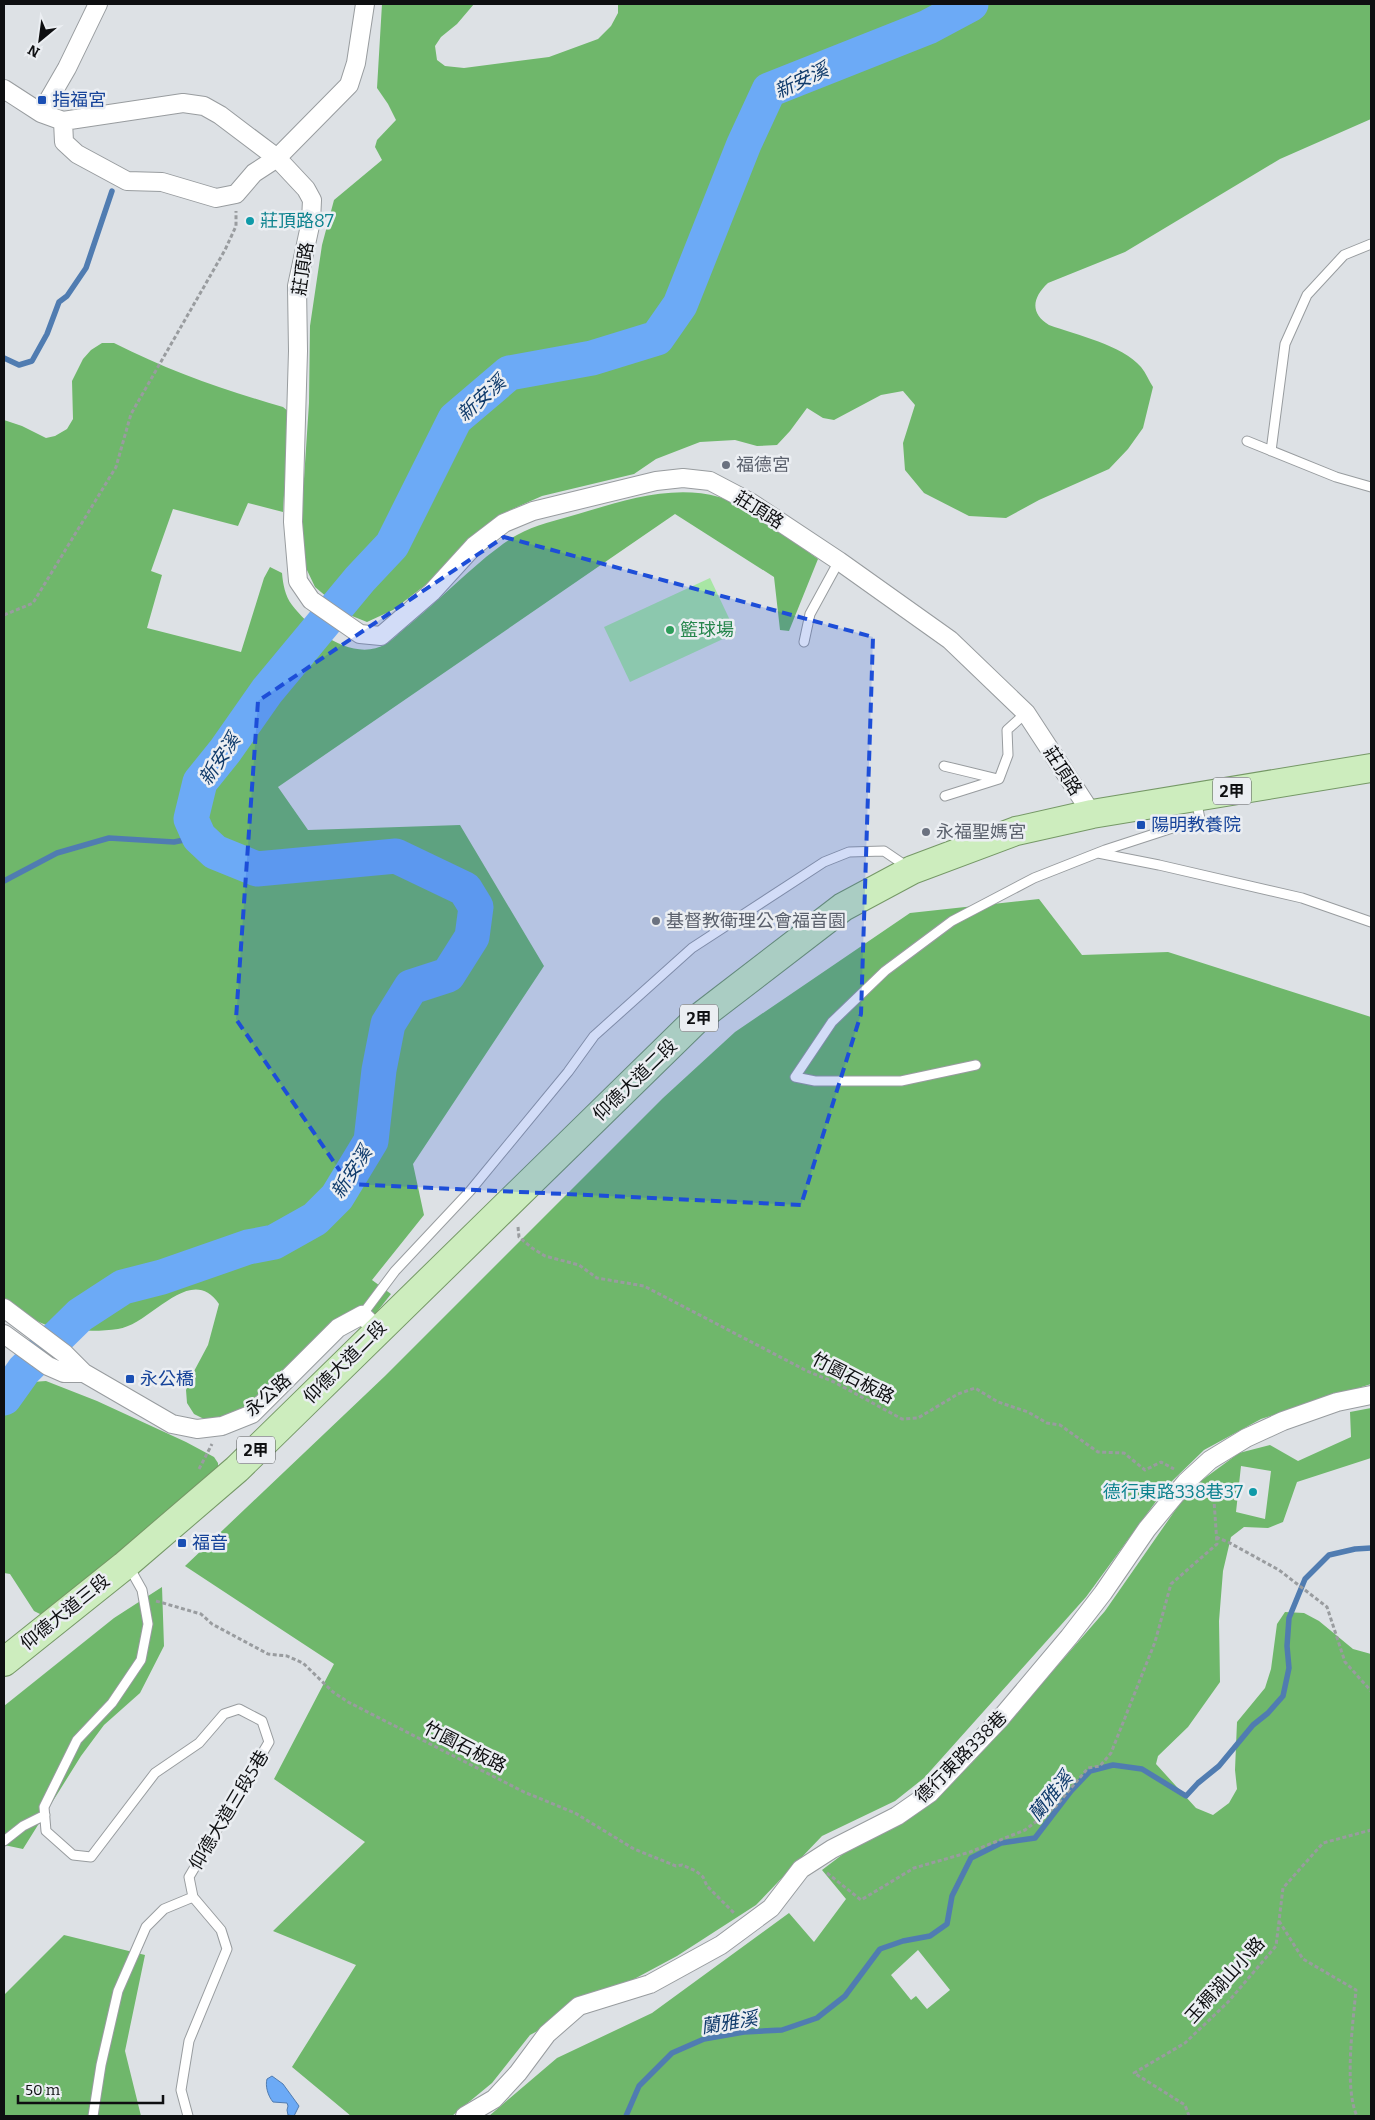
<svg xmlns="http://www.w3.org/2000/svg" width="1375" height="2120" font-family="Bitter,'Noto Sans TC',serif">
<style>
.green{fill:#a8e6a4}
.forest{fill:#6fb76b;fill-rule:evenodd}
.water{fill:#6caaf6;stroke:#507cb1}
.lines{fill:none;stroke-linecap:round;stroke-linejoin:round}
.stream{stroke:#507cb1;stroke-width:5.5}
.river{stroke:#6caaf6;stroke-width:35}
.lane-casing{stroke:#989c9f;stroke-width:11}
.street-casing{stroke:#989c9f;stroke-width:20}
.primary-casing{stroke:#759866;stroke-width:30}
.path{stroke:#999c9f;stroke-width:3;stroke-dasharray:4 2.5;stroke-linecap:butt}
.lane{stroke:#fff;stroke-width:9}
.street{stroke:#fff;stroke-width:18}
.primary{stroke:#cdedbe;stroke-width:28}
.marked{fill:#1d4ed8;fill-opacity:0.2;stroke:#1d4ed8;stroke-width:4;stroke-dasharray:10 6;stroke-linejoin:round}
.transit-dot{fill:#1a4fb4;stroke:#ebeef2;stroke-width:2}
.culture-dot{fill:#0f9aa8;stroke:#ebeef2;stroke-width:2}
.worship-dot{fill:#6b7280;stroke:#ebeef2;stroke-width:2}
.leisure-dot{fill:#2e9e5b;stroke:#ebeef2;stroke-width:2}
.labels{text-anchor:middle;stroke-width:5;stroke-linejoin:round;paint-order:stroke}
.shield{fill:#ebeef2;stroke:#505254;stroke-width:1}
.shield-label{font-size:16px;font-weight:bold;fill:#0e0f11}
.transit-label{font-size:18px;fill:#164399;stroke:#ebeef2;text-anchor:start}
.culture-label{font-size:18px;fill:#0d838f;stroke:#ebeef2;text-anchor:start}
.street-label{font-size:18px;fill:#0e0f11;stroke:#ebeef2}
.worship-label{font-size:18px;fill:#5b616d;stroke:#ebeef2;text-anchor:start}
.leisure-label{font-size:18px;fill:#27864d;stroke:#ebeef2;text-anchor:start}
.water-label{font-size:19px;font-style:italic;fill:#113c6c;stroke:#ebeef2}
</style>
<rect width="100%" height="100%" fill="#dde1e5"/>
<path class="green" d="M710,578L736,633L630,682L604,627Z"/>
<path class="forest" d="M382,4H474L457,24L441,37L435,46L437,60L445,66L464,68L549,57L598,39L611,26L618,13V4H1371V119L1280,159L1125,252L1048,283C1032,298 1030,313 1049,325C1077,335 1122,345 1141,367C1146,373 1149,381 1153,387L1143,428L1128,449L1109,469L1039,500L1006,518L969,516L924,493L905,470L903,443L915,405L903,391L881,395L834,420L823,418L807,408L790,431L777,445L757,446L735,440L700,442L656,459L634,474L542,496L499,515L441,573L393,610L367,622L347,614L315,587L306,568L303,548V494L309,403L310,326L322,245L334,200L382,160L375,147L377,140L396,120L388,104L377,88Z
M102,343H114C169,371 224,390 283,407L289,412L283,512L248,503L238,526L173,509L151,571L162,575L147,628L241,652L264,578L270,567L282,573C283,584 285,596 292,605C311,630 353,663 386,644C394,639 401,631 409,625C435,603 460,579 486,557C495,550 506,541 517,535C535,525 557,520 578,514C622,501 672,484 719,497C754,507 788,537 818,559L789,631L780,630L774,577L675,514L278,787L308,830L460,825L544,966L413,1164L424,1215L372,1280L391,1294L372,1318L360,1311L249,1410L214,1420L204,1419L194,1414L187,1403L186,1390L192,1375L208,1345L219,1304C190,1262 151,1325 118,1329C99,1332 75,1331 57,1328C38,1325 18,1309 4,1298V420L22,426L46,438L55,436L67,429L73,419L72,381L83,359L91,350Z
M1039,899L1082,955L1168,952L1371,1017V1384L1261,1419L1204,1450L1168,1485L1086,1597L924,1778L895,1801L822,1836L756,1905L677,1956L530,2035L492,2083L452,2116H351L292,2067L356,1965L273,1931L365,1842L274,1779L334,1664L185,1566L385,1376L663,1098L735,1032L910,913Z
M46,1381L97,1401L186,1442L214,1457L218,1463V1476L44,1616L34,1611L10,1574L4,1573V1411L23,1387L32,1382Z
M1371,1408V1458L1297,1482L1283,1522L1268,1528L1244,1527L1231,1537L1223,1571L1219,1621L1220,1682L1188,1727L1158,1756L1156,1764L1196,1808L1213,1815L1229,1803L1237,1789L1235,1770L1237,1722L1265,1688L1271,1669L1277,1624L1285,1612L1304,1613L1319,1621L1353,1649L1371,1654V2116H489L557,2058L652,2013L789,1913L814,1942L846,1899L822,1870L855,1845L935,1801L984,1750L1105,1611L1190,1489L1239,1453L1270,1445L1298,1461L1351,1437L1350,1412ZM1241,1466L1271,1471L1265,1519L1236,1512ZM918,1950L950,1990L927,2009L916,1996L911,2000L891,1975Z
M162,1587L164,1646L140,1693L104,1725L81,1756L23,1849L4,1845V1706L114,1618Z
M64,1935L145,1955L125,2051L141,2116H4V1995Z"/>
<path class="water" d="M272,2076L283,2084L299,2106L294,2116L288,2115L287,2110L288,2106L287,2103L273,2102C268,2096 265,2086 267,2079Z"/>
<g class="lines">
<path class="stream" d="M4,358L19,365L32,361L47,334L59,302L67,296L86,268L112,191
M4,881L57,853L109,838L174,842L199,837
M626,2116L639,2086L672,2053L704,2039L744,2032L782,2030L817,2018L845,1996L880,1949L903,1941L930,1936L947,1924L952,1896L971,1858L1001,1843L1035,1838L1071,1791L1090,1771L1113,1765L1142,1769L1186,1796L1198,1783L1219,1766L1253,1725L1268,1713L1283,1696L1289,1668L1287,1646L1289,1618L1305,1579L1329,1555L1355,1549L1371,1548"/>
<path class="river" d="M4,1398L24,1370L80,1315L123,1287L162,1277L248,1247L274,1242L315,1219L337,1197L371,1141L379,1070L388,1024L411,987L448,975L472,937L476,907L465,889L396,856L257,869L215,852L199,837L191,819L200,782L225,751L267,691L360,579L392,545L455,419L509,373L592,358L657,338L680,305L744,144L769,90L928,27L971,4"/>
<g class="lane-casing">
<path id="lane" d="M1247,441L1336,477L1371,487
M1271,451L1285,344L1307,295L1344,255L1371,244
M804,642L810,614L839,561
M944,766L998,779
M945,796L999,779L1008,755L1007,730L1026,713
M1098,853L1159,865L1302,898L1371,922
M976,1065L901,1081H815L795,1077L832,1022L885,971L952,921L1034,878L1105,850L1200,819L1196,799
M362,1315L395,1271L470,1191L568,1072L594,1036L692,948L824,862L849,852L884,851L909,868
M128,1565L142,1590L148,1624L141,1660L112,1703L77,1740L44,1807L46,1831L73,1855L91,1857L155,1773L199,1743L224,1714L239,1709L262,1721L269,1742L189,1877L193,1897L221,1930L227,1949L189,2041L181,2090L188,2116
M4,1841L23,1826L45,1815
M93,2116L101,2065L118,1991L146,1927L164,1909L193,1897"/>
</g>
<g class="street-casing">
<path id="street" d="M4,89L41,113L63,121L183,103L204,106L220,115L277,158L306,189L312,200L311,221L297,286L298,351L293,522L298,581L311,600L360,634L381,636L432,592L474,546L504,523L533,511L656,481L683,478L710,481L750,502L839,561L950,640L1026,713L1092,814
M41,113L67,68L98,4
M63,121L64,142L77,154L127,181L162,182L216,198L236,194L254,173L277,158L349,85L356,63L365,4
M4,1308L65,1354L84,1373L172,1424L197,1429L222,1426L252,1414L338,1328L362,1315L378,1330
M4,1334L48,1366L64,1373H84
M465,2116L494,2099L518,2073L547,2034L579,2006L650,1984L721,1945L771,1908L801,1869L832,1849L897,1816L930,1793L1000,1719L1069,1637L1103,1593L1147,1529L1186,1482L1210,1460L1246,1438L1283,1421L1337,1402L1371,1395"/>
</g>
<g class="primary-casing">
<path id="primary" d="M4,1662L124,1566L237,1469L696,1020L843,907L912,870L1016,831L1092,814L1371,768"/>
</g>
<path class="path" d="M4,615L33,603L116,467L131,414L225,250L236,226V211
M518,1227L519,1237L532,1248L545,1256L579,1265L597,1278L644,1286L807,1371L834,1382L902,1419L918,1418L958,1394L975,1388L998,1402L1028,1412L1047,1423L1060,1425L1098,1452L1124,1453L1145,1470L1161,1462L1174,1469
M199,1469L212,1444
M1216,1537L1228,1542L1279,1570L1327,1607L1345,1662L1371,1691
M156,1601L201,1614L212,1624L268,1654L287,1656L303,1663L333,1692L348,1702L524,1792L575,1813L634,1849L676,1866L682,1865L696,1871L703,1877L707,1886L735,1914
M827,1873L861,1900L914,1868L970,1852L1025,1830L1055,1807L1088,1768L1100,1766L1111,1753L1155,1642L1171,1584L1217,1544L1213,1486L1210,1483
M1279,1921L1303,1959L1356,1990C1353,2022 1344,2089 1357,2116
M1189,2116L1185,2105L1134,2073L1185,2043L1228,2002L1276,1946L1283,1888L1323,1843L1371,1830"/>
<use href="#lane" class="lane"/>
<use href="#street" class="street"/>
<use href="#primary" class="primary"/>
</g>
<path class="marked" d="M504,537L873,637L861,1014L801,1205L349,1184L236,1019L258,701Z"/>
<g class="transit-dot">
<rect x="37" y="95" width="10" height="10" rx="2.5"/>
<rect x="1136" y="820" width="10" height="10" rx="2.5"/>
<rect x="125" y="1374" width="10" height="10" rx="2.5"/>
<rect x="177" y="1538" width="10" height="10" rx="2.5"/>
</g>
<g class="culture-dot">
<circle cx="250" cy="221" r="5"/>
<circle cx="1253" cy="1492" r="5"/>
</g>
<g class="worship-dot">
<circle cx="726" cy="465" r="5"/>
<circle cx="926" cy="832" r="5"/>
<circle cx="656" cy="921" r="5"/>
</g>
<circle class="leisure-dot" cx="670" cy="630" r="5"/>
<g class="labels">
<g class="shield">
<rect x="1213" y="777.5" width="38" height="27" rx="4"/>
<rect x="680" y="1004.5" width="38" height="27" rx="4"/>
<rect x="237" y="1436.5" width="38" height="27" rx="4"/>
</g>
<g class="shield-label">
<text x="1232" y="797">2甲</text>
<text x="699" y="1024">2甲</text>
<text x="256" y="1456">2甲</text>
</g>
<g class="transit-label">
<text x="52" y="106">指福宮</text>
<text x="1151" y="831">陽明教養院</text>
<text x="140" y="1385">永公橋</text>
<text x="192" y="1549">福音</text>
</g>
<g class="culture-label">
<text x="260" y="227">莊頂路87</text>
<text x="1243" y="1498" text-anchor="end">德行東路338巷37</text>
</g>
<g class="street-label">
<text transform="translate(303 269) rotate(-81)" y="6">莊頂路</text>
<text transform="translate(759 510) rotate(32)" y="6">莊頂路</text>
<text transform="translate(1063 771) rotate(57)" y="6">莊頂路</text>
<text transform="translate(635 1080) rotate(-44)" y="6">仰德大道二段</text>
<text transform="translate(345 1362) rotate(-45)" y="6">仰德大道二段</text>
<text transform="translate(853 1378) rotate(27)" y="6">竹園石板路</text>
<text transform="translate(268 1395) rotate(-41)" y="6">永公路</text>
<text transform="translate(65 1612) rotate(-39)" y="6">仰德大道三段</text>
<text transform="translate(465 1747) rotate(27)" y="6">竹園石板路</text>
<text transform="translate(961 1757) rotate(-45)" y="6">德行東路338巷</text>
<text transform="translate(229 1810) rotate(-59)" y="6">仰德大道三段5巷</text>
<text transform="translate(1225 1980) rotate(-48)" y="6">玉稠湖山小路</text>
</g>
<g class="worship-label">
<text x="736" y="471">福德宮</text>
<text x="936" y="838">永福聖媽宮</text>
<text x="666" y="927">基督教衛理公會福音園</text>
</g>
<g class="leisure-label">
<text x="680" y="636">籃球場</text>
</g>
<g class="water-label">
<text transform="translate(801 80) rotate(-25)" y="7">新安溪</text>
<text transform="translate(481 398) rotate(-42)" y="7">新安溪</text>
<text transform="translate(219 759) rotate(-56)" y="7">新安溪</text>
<text transform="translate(351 1172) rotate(-57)" y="7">新安溪</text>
<text transform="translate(1050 1796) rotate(-51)" y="7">蘭雅溪</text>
<text transform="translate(729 2022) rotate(-9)" y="7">蘭雅溪</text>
</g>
</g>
<rect width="1375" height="2120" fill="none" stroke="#0e0f11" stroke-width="10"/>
<g transform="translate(40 40) rotate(209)" stroke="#ebeef2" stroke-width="4" paint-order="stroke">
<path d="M0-4L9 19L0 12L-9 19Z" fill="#0e0f11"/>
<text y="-8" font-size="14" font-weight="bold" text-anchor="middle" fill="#0e0f11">N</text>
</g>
<path d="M18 2095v8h145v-8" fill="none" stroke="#0e0f11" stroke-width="2.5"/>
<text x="25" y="2095" font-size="15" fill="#0e0f11" stroke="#ebeef2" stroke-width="4" paint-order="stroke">50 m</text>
</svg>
